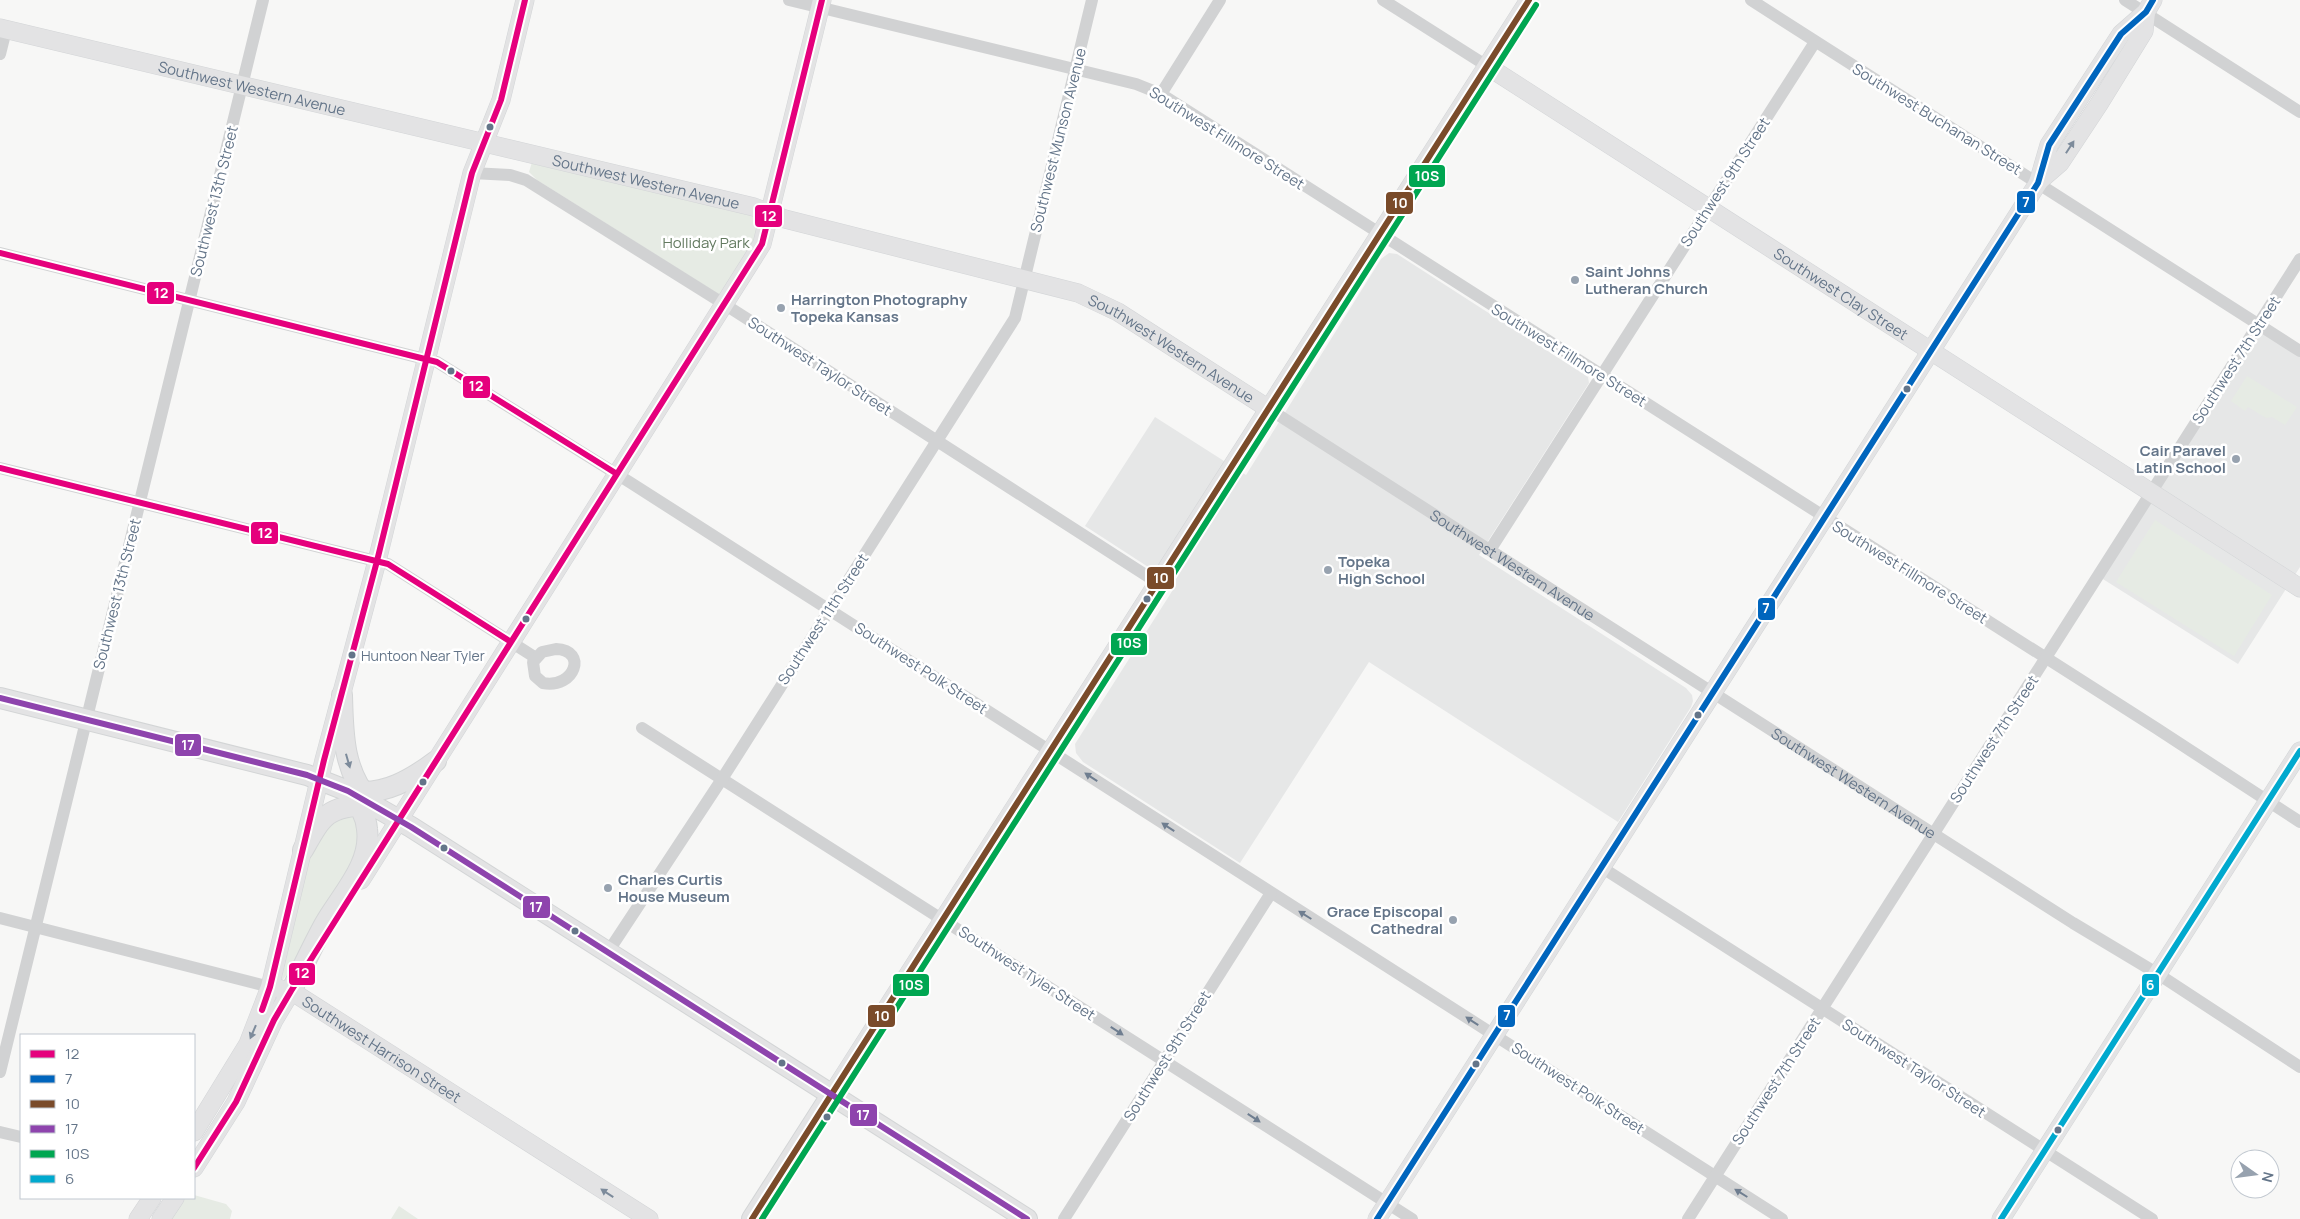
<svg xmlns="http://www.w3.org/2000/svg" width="2300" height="1219" viewBox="0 0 2300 1219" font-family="Manrope,sans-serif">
	<rect width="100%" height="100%" fill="#f7f7f6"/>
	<path fill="#e6e7e7" d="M 1389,253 L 1397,254 L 1588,377 L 1589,383 L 1479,555 L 1686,688 L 1692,695 L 1693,701 L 1691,707 L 1618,822 L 1369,662 L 1240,863 L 1083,762 L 1076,753 L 1075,744 L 1176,585 L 1085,526 L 1155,417 L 1246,475 L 1381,259 Z
		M 2258,325 L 2300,351 L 2300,567 L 2238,664 L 2098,576 Z"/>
	<path fill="#e6ebe4" d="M 532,162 L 752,214 L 758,220 C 761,240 731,278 720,295 L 537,180 L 529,172 Z
		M 2247,376 L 2297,407 L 2285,425 L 2272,417 L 2266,418 L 2248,407 L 2245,411 L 2231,401 Z
		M 2155,520 L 2272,595 L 2234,656 L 2116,582 Z
		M 354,810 L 363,844 L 295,964 L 281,982 L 312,844 L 318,830 Z
		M 194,1195 L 226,1204 L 232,1211 L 230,1219 L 168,1219 L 183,1198 L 194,1198 Z
		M 399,1206 L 418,1219 L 391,1219 Z"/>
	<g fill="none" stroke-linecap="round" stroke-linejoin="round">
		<g stroke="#d3d5d7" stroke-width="19">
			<g id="secondary">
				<path id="s2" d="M 0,28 L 754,207 L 785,219 L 1078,293 L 1118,312 L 1269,409"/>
				<path id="s3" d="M 1487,66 L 2300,588"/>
				<path d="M 2038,182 L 2060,163 L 2099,104 L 2144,31 L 2146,12"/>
				<path d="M 361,880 L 762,244 L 822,0"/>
				<path id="s4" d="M 281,989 L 291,991 L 649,1219"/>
				<path d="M 832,1094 L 1529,0"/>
				<path d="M 194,1132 L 248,1044 L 270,987 L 324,760 L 377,561 L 472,173 L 501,100 L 525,0"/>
				<path d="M 194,1168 L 236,1102 L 274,1020 L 298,980"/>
				<path d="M 138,1219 L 152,1198"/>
				<path d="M 161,1219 L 175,1198"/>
				<path d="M 1377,1219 L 2038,183 L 2049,145 L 2121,34 L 2146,12 L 2153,0"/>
				<path d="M 2001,1219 L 2300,751"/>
			</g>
		</g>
		<g stroke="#d3d5d6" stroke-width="22">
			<path id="primary" d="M 342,695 C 343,733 343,770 369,800
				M 0,698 L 307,775 L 348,791 L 411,827 L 1027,1219
				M 353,791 C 384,796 412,779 436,761
				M 303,850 C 322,816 327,806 369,805
				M 291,991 C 302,969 312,947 324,925 C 340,896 372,865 367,829 C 366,814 357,803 349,791
				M 752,1219 L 832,1094"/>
		</g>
		<g stroke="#d1d2d3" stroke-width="12">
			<path d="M 789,0 L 1136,84 L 1161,94 L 2156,728 L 2300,822"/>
			<path d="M 1383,0 L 1487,66"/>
			<path d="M 1751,0 L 2300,351"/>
			<path d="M 2125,0 L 2300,112"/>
			<path d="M 0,54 L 6,30"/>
			<path d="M 1161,94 L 1220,0"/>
			<path d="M 472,173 L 510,175 L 526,180 L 724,304 L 1158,583"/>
			<path d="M 0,253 L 437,362 L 631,483 L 1782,1219"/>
			<path id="s1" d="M 1269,409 L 2073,923 L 2158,974 L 2300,1067"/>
			<path d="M 0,468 L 388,564 L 536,658"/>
			<path d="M 1490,550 L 1815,42"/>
			<path d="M 556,649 C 588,650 575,689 543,683 L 535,676 L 533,662 L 542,652 Z"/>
			<path d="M 642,728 L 1412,1219"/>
			<path d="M 1601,867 L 2152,1219"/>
			<path d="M 0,918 L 270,987"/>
			<path d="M 608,952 L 722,779 L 1015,318 L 1092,0"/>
			<path d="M 0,1072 L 263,0"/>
			<path d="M 0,1132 L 21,1137"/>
			<path d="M 1064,1219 L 1271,893"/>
			<path d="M 1688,1219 L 2300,259"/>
		</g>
		<use href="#secondary" stroke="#e3e3e4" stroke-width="18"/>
		<use href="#primary" stroke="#e3e3e4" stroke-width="20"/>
		<g stroke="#fff" stroke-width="10">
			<path id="bus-1" d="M 0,253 L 437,362 L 617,474
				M 0,468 L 388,564 L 511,642
				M 262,1010 L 270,987 L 324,760 L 377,561 L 472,173 L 501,100 L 525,0
				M 194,1168 L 236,1102 L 274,1020 L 291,991 L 762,244 L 822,0"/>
		</g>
		<g stroke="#fff" stroke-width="10">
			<path id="bus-2" d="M 1377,1219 L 2038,183 L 2049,145 L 2121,34 L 2146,12 L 2153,0"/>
		</g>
		<g stroke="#fff" stroke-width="10">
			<path id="bus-3" d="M 752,1219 L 1529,0"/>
		</g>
		<g stroke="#fff" stroke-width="10">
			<path id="bus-4" d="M 0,698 L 307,775 L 348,791 L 411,827 L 1027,1219"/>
		</g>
		<g stroke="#fff" stroke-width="10">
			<path id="bus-5" d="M 762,1219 L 1536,5"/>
		</g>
		<g stroke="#fff" stroke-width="10">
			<path id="bus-6" d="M 2001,1219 L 2300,751"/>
		</g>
		<use href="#bus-1" stroke="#e5007d" stroke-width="6"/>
		<use href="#bus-2" stroke="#0065bd" stroke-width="6"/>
		<use href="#bus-3" stroke="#7a4b2a" stroke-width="6"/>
		<use href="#bus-4" stroke="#8e44ad" stroke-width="6"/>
		<use href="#bus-5" stroke="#00a651" stroke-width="6"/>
		<use href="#bus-6" stroke="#00a9ce" stroke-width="6"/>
	</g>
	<defs><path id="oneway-solid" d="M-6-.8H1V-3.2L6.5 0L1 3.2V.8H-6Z" transform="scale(1.25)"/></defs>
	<g fill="#7d8b9b">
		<use href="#oneway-solid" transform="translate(2070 147) rotate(-57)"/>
		<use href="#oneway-solid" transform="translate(348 761) rotate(74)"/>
		<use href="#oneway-solid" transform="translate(253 1032) rotate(113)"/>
		<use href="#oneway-solid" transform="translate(607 1193) rotate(-147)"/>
	</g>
	<g fill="#6f7e90">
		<use href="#oneway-solid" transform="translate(1091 777) rotate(-147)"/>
		<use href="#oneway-solid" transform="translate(1168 827) rotate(-147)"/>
		<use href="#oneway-solid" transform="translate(1305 915) rotate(-148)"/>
		<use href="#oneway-solid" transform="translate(1472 1021) rotate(-147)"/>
		<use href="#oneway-solid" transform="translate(1117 1031) rotate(33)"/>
		<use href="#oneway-solid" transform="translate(1254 1118) rotate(33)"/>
		<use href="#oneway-solid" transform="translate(1741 1193) rotate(-148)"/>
	</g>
	<g fill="#647589" stroke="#fff" stroke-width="2">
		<circle cx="490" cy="127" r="4.5"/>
		<circle cx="451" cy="371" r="4.5"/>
		<circle cx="1907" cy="389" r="4.5"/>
		<circle cx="1147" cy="599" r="4.5"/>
		<circle cx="526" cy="619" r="4.5"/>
		<circle cx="352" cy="655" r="4.5"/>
		<circle cx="1698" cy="715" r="4.5"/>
		<circle cx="423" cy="782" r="4.5"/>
		<circle cx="444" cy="848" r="4.5"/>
		<circle cx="575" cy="931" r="4.5"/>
		<circle cx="782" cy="1063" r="4.5"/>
		<circle cx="1476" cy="1064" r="4.5"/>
		<circle cx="827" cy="1117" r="4.5"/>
		<circle cx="2058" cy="1130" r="4.5"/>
	</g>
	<g fill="#97a2af" stroke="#fff" stroke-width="2">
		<circle cx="1575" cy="280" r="5"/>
		<circle cx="781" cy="308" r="5"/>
		<circle cx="2236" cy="459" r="5"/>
		<circle cx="1328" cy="570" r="5"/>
		<circle cx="608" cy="888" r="5"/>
		<circle cx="1453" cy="920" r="5"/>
	</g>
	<g text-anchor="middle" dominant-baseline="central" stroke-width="5" stroke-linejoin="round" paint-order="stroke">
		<g font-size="14" fill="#647589" stroke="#fff" text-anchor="start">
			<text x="361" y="655">Huntoon Near Tyler</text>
		</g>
		<g font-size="15" fill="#647589" stroke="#fff">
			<text stroke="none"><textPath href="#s2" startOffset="259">Southwest Western Avenue</textPath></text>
			<text transform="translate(1937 119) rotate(32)">Southwest Buchanan Street</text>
			<text transform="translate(1227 138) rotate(32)">Southwest Fillmore Street</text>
			<text transform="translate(1058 140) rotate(-76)">Southwest Munson Avenue</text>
			<text stroke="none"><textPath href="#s2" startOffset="664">Southwest Western Avenue</textPath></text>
			<text transform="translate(1725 182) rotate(-57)">Southwest 9th Street</text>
			<text transform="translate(214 201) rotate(-76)">Southwest 13th Street</text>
			<text stroke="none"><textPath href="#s3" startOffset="421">Southwest Clay Street</textPath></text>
			<text stroke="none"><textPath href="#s2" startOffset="1219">Southwest Western Avenue</textPath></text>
			<text transform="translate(1569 355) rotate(32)">Southwest Fillmore Street</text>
			<text transform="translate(2236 360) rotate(-57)">Southwest 7th Street</text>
			<text transform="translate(820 366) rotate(33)">Southwest Taylor Street</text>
			<text stroke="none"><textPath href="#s1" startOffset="289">Southwest Western Avenue</textPath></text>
			<text transform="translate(1910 572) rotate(32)">Southwest Fillmore Street</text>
			<text transform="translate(117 594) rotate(-76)">Southwest 13th Street</text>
			<text transform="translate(823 619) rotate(-57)">Southwest 11th Street</text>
			<text transform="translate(921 668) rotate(33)">Southwest Polk Street</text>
			<text transform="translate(1994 739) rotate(-57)">Southwest 7th Street</text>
			<text stroke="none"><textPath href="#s1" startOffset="694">Southwest Western Avenue</textPath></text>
			<text transform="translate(1027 973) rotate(33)">Southwest Tyler Street</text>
			<text stroke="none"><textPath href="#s4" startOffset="118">Southwest Harrison Street</textPath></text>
			<text transform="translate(1167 1056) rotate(-58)">Southwest 9th Street</text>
			<text transform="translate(1914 1068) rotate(33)">Southwest Taylor Street</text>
			<text transform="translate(1776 1081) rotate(-57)">Southwest 7th Street</text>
			<text transform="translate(1578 1088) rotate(33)">Southwest Polk Street</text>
		</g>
		<g font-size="15" fill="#637a60" stroke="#fff">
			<text x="706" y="242">Holliday Park</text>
		</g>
		<g font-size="15" font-weight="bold" fill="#647589" stroke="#fff" text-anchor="start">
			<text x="1585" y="271">Saint Johns<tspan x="1585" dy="17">Lutheran Church</tspan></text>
			<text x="791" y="299">Harrington Photography<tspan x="791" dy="17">Topeka Kansas</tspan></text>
			<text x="2226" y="450" text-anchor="end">Cair Paravel<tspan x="2226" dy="17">Latin School</tspan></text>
			<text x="1338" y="561">Topeka<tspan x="1338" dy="17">High School</tspan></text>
			<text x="618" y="879">Charles Curtis<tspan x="618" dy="17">House Museum</tspan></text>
			<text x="1443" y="911" text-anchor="end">Grace Episcopal<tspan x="1443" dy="17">Cathedral</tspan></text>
		</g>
	</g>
	<g stroke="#fff" stroke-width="2">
		<rect x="1408" y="164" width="38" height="24" rx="5" fill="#00a651"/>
		<rect x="2016" y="190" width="20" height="24" rx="5" fill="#0065bd"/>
		<rect x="1385" y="191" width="29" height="24" rx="5" fill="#7a4b2a"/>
		<rect x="754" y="204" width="29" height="24" rx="5" fill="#e5007d"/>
		<rect x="146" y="281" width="29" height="24" rx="5" fill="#e5007d"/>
		<rect x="462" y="375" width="29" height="24" rx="5" fill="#e5007d"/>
		<rect x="250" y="521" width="29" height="24" rx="5" fill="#e5007d"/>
		<rect x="1146" y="566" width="29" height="24" rx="5" fill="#7a4b2a"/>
		<rect x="1757" y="597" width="19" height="24" rx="5" fill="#0065bd"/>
		<rect x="1110" y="632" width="38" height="24" rx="5" fill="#00a651"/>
		<rect x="174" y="733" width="28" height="24" rx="5" fill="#8e44ad"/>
		<rect x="522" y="895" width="29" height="24" rx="5" fill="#8e44ad"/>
		<rect x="288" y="962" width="28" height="24" rx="5" fill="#e5007d"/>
		<rect x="2141" y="973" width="19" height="24" rx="5" fill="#00a9ce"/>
		<rect x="892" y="973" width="38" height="24" rx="5" fill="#00a651"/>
		<rect x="1497" y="1004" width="19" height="24" rx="5" fill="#0065bd"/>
		<rect x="867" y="1004" width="29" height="24" rx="5" fill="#7a4b2a"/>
		<rect x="849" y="1103" width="29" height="24" rx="5" fill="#8e44ad"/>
	</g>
	<g font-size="14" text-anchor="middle" font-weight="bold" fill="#fff">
		<text x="1427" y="181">10S</text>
		<text x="2026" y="207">7</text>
		<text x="1400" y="208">10</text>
		<text x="769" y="221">12</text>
		<text x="161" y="298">12</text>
		<text x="476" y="391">12</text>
		<text x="265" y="538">12</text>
		<text x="1161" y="583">10</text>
		<text x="1766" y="613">7</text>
		<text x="1129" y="648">10S</text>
		<text x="188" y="750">17</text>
		<text x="536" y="912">17</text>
		<text x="302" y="978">12</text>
		<text x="2150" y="990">6</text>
		<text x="911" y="990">10S</text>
		<text x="1507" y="1020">7</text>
		<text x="882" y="1021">10</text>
		<text x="863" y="1120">17</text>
	</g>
	<rect x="20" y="1034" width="175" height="165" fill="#ffffff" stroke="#c1c8d0"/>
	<rect x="30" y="1050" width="25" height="8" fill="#e5007d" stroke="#c1c8d0"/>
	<text x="65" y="1059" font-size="15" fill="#647589">12</text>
	<rect x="30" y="1075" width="25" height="8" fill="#0065bd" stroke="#c1c8d0"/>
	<text x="65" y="1084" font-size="15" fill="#647589">7</text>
	<rect x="30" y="1100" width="25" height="8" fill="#7a4b2a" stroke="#c1c8d0"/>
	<text x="65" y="1109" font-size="15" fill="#647589">10</text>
	<rect x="30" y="1125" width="25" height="8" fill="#8e44ad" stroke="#c1c8d0"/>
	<text x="65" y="1134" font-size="15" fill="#647589">17</text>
	<rect x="30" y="1150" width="25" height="8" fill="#00a651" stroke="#c1c8d0"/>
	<text x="65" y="1159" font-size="15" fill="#647589">10S</text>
	<rect x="30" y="1175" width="25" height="8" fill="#00a9ce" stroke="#c1c8d0"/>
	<text x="65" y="1184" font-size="15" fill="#647589">6</text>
	<g transform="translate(2255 1174) rotate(104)"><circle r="24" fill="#ffffff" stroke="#c1c8d0"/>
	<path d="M0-4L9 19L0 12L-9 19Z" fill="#97a2af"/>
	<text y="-8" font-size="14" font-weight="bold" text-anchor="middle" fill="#647589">N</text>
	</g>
</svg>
